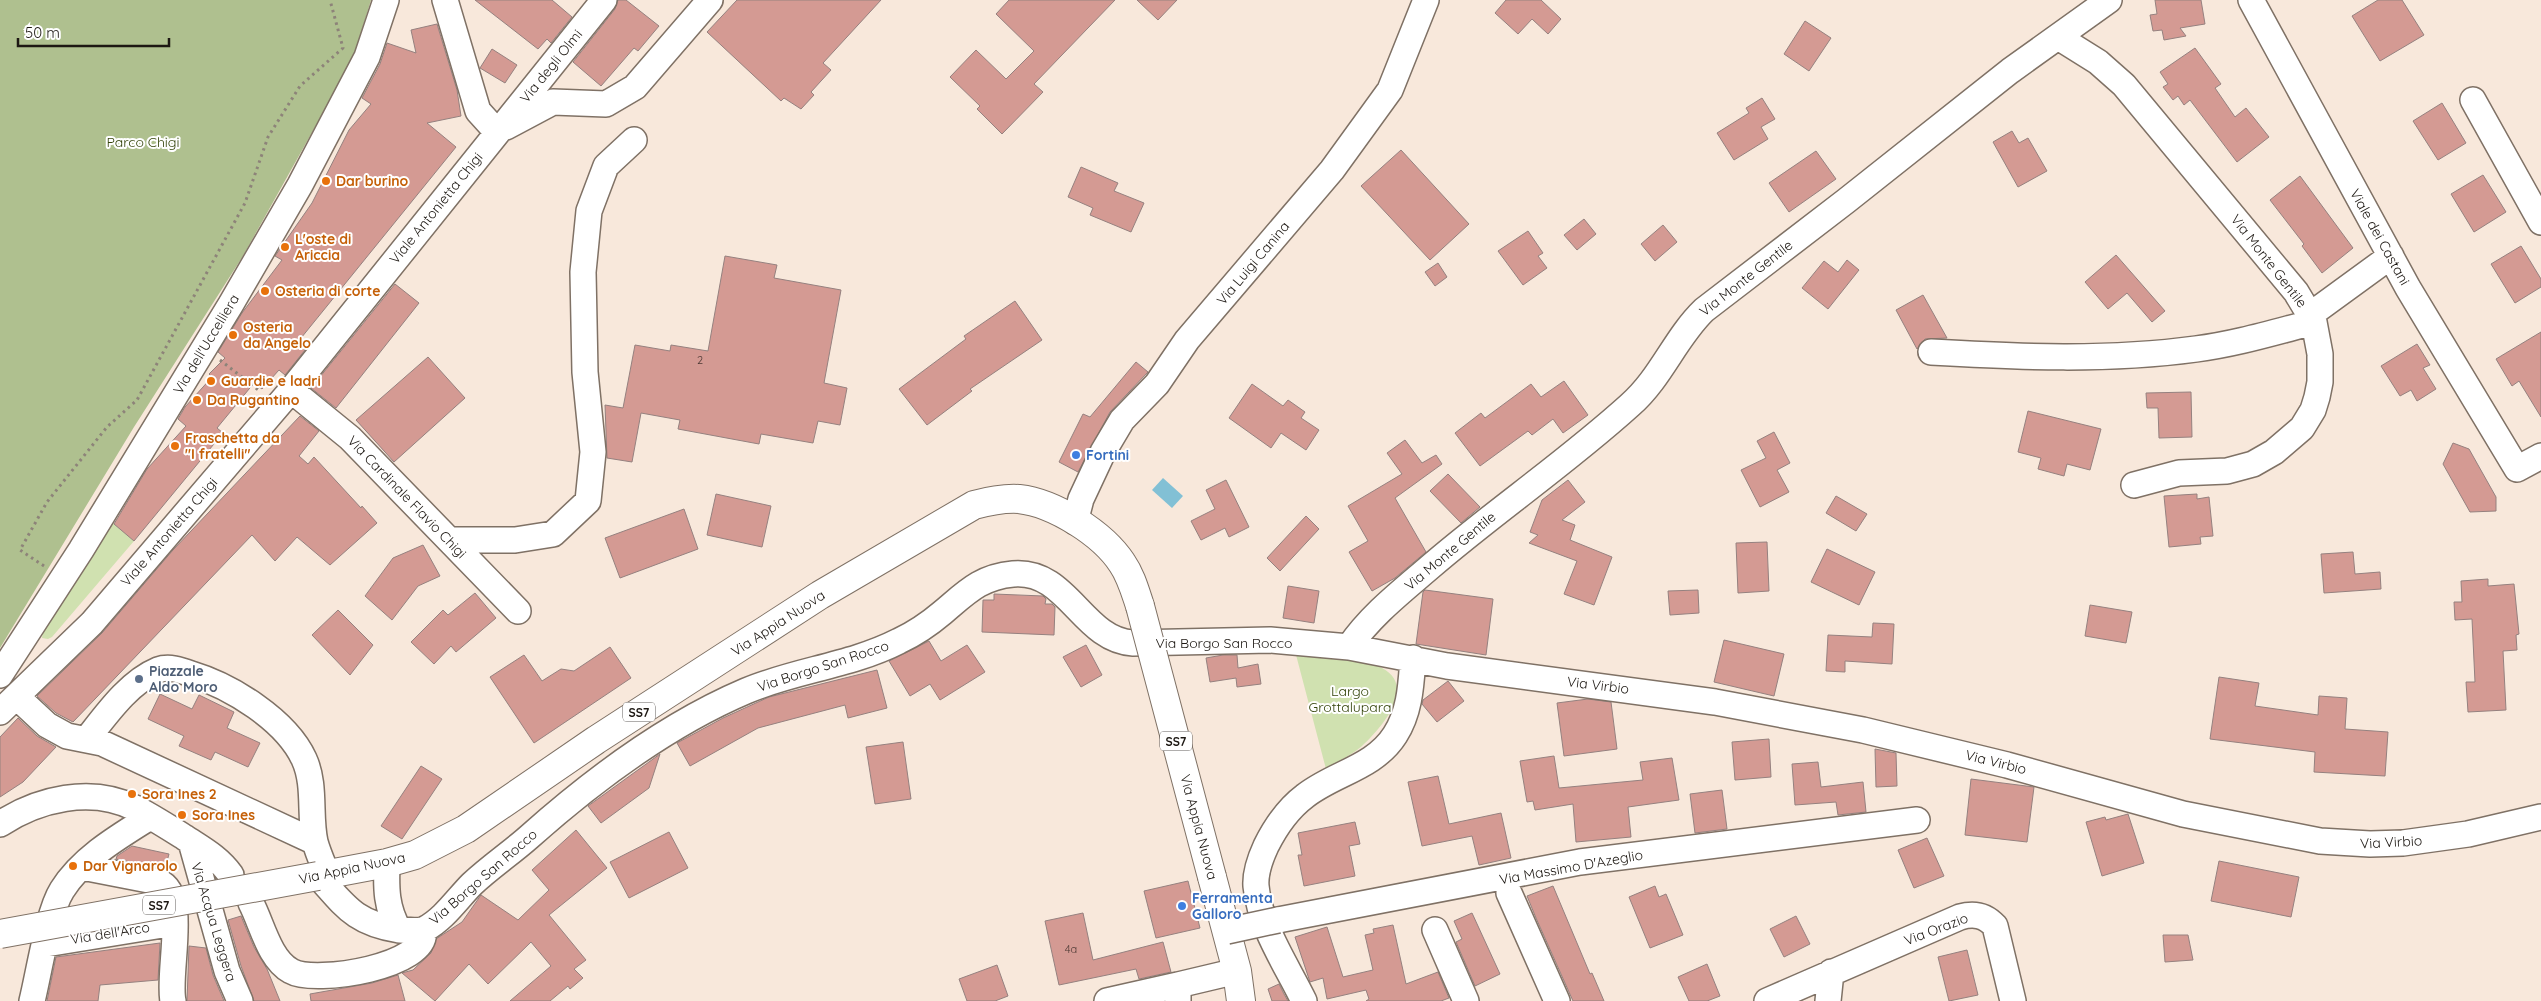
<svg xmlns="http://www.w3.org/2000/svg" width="2541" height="1001" viewBox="0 0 2541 1001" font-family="Quicksand,sans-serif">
	<rect width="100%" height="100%" fill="#f8e8db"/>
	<path fill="#d0e1b0" d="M 111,521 L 134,541 L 52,637 L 48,639 L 42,638 L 43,631 Z
		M 1295,651 C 1324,654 1356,654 1382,668 C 1418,687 1381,728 1362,746 C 1352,755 1338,761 1326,769 Z"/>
	<path fill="#afc08f" d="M 0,0 L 371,0 L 353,59 L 243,256 L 134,427 L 0,648 Z"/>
	<path fill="#82c0d5" d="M 1163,478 L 1183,496 L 1172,508 L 1152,490 Z"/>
	<path fill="#d49a93" stroke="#95817f" d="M 475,0 L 552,0 L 572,17 L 551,43 L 547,39 L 538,49 Z
		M 618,0 L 626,0 L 659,26 L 638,51 L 634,48 L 601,86 L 573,62 L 615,9 Z
		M 737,0 L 881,0 L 823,63 L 831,70 L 811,92 L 814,95 L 801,109 L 784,98 L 781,101 L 707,32 Z
		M 1009,0 L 1115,0 L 1034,84 L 1043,92 L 1002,134 L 977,109 L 980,106 L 950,77 L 976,50 L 1006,79 L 1034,51 L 996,14 Z
		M 1137,0 L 1177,0 L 1158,20 Z
		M 1506,0 L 1541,0 L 1561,19 L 1548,34 L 1532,19 L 1518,34 L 1495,13 Z
		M 2155,0 L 2201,0 L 2205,24 L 2180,28 L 2186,36 L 2164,40 L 2162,30 L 2153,31 L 2150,15 L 2157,14 Z
		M 2378,0 L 2402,0 L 2424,35 L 2380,61 L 2352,16 Z
		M 1805,21 L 1831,38 L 1809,71 L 1784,54 Z
		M 437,24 L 457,90 L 461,116 L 427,123 L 456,147 L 297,343 L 305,350 L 285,375 L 279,370 L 262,389 L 254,383 L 217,428 L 223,433 L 134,541 L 114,524 L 147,469 L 186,426 L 178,419 L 185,407 L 212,377 L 209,374 L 225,358 L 218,352 L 242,313 L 282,260 L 275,256 L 312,203 L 349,130 L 371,104 L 362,98 L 380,64 L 387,43 L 416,53 L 411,30 Z
		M 2195,48 L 2221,84 L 2215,88 L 2235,117 L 2246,108 L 2269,137 L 2237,162 L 2190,100 L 2184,105 L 2178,96 L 2173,100 L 2163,87 L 2168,84 L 2160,72 Z
		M 492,49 L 517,65 L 505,83 L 480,68 Z
		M 1762,98 L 1775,119 L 1761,127 L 1768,139 L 1734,160 L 1717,133 L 1749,113 L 1746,108 Z
		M 2442,103 L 2466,143 L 2438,160 L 2413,121 Z
		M 2012,131 L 2019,143 L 2028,138 L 2047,171 L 2018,187 L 1993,142 Z
		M 1401,150 L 1469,224 L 1430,260 L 1361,186 Z
		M 1816,151 L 1836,179 L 1789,212 L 1769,183 Z
		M 1081,167 L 1118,183 L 1114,191 L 1144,203 L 1131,232 L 1090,215 L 1093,208 L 1068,197 Z
		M 2483,175 L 2506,212 L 2474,232 L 2451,194 Z
		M 2300,176 L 2353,248 L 2322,273 L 2302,246 L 2304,244 L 2270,200 Z
		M 1584,219 L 1596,234 L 1577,250 L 1564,235 Z
		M 1663,225 L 1677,242 L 1655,261 L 1641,244 Z
		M 1528,231 L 1543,253 L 1538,256 L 1547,268 L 1523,285 L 1498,251 Z
		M 2521,246 L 2541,279 L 2541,287 L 2515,303 L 2491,264 Z
		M 2116,255 L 2165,311 L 2152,322 L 2127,293 L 2108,309 L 2085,282 Z
		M 725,256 L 777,265 L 774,278 L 841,290 L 824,383 L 847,388 L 840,425 L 818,421 L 813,443 L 761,434 L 759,444 L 678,429 L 680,420 L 641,413 L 632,462 L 607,458 L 605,405 L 623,408 L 635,345 L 670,351 L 671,345 L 708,351 Z
		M 1847,260 L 1859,270 L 1828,309 L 1802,288 L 1824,261 L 1838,272 Z
		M 1438,263 L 1447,277 L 1435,286 L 1425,272 Z
		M 395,284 L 419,303 L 336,408 L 311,388 Z
		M 1923,295 L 1947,338 L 1925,339 L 1917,349 L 1896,310 Z
		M 1015,301 L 1042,340 L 970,389 L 972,391 L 927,425 L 899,389 L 966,339 L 964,336 Z
		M 2541,332 L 2541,417 L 2519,381 L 2512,386 L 2496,359 Z
		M 2417,344 L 2430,365 L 2423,368 L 2436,389 L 2417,401 L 2411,390 L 2400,396 L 2381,366 Z
		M 428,357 L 465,398 L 394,462 L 356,420 Z
		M 1136,362 L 1148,372 L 1110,412 L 1078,472 L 1059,462 L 1083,414 L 1090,417 Z
		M 1564,381 L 1588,415 L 1563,433 L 1553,419 L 1532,435 L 1528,431 L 1480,466 L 1455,433 L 1481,413 L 1485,418 L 1531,384 L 1541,397 Z
		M 1252,384 L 1283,406 L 1288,400 L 1305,412 L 1301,418 L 1319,430 L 1306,450 L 1281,433 L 1271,448 L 1229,418 Z
		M 2191,392 L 2192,437 L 2159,438 L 2158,408 L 2147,408 L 2146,393 Z
		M 2028,411 L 2101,429 L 2090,470 L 2067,464 L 2064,476 L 2038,469 L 2041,458 L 2018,452 Z
		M 300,416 L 319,431 L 299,456 L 308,464 L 314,457 L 361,508 L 362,506 L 377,523 L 330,565 L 297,537 L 275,561 L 252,535 L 73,722 L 56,713 L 37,696 L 102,633 L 173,550 Z
		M 1774,432 L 1790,463 L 1777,470 L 1789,492 L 1760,507 L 1741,470 L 1766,458 L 1757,441 Z
		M 1405,440 L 1422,463 L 1436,455 L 1442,464 L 1395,498 L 1426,552 L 1395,578 L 1372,591 L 1349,552 L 1368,541 L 1348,506 L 1402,474 L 1387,453 Z
		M 2453,443 L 2469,449 L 2496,497 L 2496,511 L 2470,512 L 2443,464 Z
		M 1448,474 L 1480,507 L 1461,523 L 1430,491 Z
		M 1226,480 L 1249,527 L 1229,537 L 1225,528 L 1201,540 L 1191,521 L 1215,509 L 1206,490 Z
		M 1568,480 L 1585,502 L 1562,520 L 1575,525 L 1570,540 L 1612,557 L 1594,605 L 1564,594 L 1577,561 L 1529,543 L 1538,535 L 1530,532 L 1542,500 Z
		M 716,494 L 771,506 L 762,547 L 707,535 Z
		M 2197,494 L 2197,499 L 2209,497 L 2213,536 L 2200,537 L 2201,544 L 2169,547 L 2164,496 Z
		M 1836,496 L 1867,514 L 1856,531 L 1826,513 Z
		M 684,509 L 698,549 L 620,578 L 605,538 Z
		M 1306,516 L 1319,529 L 1280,571 L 1267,558 Z
		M 1767,542 L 1769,591 L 1738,593 L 1736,543 Z
		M 423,545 L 440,576 L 418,586 L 392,620 L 365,596 L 393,558 Z
		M 1827,549 L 1875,572 L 1859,605 L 1811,582 Z
		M 2353,552 L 2355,574 L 2380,572 L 2381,589 L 2324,593 L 2321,554 Z
		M 2488,579 L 2488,586 L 2514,584 L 2519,634 L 2516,635 L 2517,650 L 2503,651 L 2506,710 L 2468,712 L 2466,682 L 2475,682 L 2472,619 L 2455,620 L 2454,602 L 2462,602 L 2461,581 Z
		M 1288,586 L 1319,591 L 1314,623 L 1283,618 Z
		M 1425,590 L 1493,599 L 1486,655 L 1416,644 L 1423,592 Z
		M 1698,590 L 1699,613 L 1670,615 L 1668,591 Z
		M 475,593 L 496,618 L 456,652 L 451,646 L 434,664 L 411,642 L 443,610 L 448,615 Z
		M 994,594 L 1043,596 L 1046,599 L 1045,604 L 1052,604 L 1055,607 L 1054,635 L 982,632 L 983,600 L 994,600 Z
		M 2090,605 L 2132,612 L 2126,643 L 2085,636 Z
		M 338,610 L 373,645 L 350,675 L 312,635 Z
		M 1873,623 L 1894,624 L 1892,664 L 1845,661 L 1845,672 L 1826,671 L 1828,635 L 1872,637 Z
		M 1724,640 L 1784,654 L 1774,696 L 1714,682 Z
		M 929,641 L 941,661 L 967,645 L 985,672 L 940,700 L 930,684 L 910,696 L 889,661 Z
		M 1086,645 L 1102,675 L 1081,687 L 1063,657 Z
		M 610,647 L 631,678 L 534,743 L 490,677 L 524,655 L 542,681 L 561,669 L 574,671 Z
		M 1223,655 L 1237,655 L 1238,668 L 1258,664 L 1261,684 L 1237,687 L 1236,678 L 1210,682 L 1206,658 Z
		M 877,670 L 887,708 L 848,718 L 845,705 L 758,728 L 690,766 L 677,743 L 723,718 L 769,697 Z
		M 2219,677 L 2259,683 L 2255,706 L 2318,715 L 2319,696 L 2347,698 L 2345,729 L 2388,732 L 2385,776 L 2314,772 L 2315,752 L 2210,739 Z
		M 1448,681 L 1464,701 L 1437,722 L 1422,704 L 1423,700 Z
		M 160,694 L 192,709 L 199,695 L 234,712 L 227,728 L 260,743 L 248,767 L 215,752 L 211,760 L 179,746 L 184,736 L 148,719 Z
		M 1588,699 L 1611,702 L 1617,749 L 1564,756 L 1557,703 Z
		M 18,718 L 37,736 L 56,747 L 23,782 L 0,797 L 0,737 Z
		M 1769,739 L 1771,777 L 1735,780 L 1732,742 Z
		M 903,742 L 911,799 L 875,804 L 866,747 Z
		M 1875,749 L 1896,753 L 1897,786 L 1876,787 Z
		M 660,754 L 649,788 L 601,823 L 588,806 Z
		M 1554,756 L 1559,788 L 1643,780 L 1640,762 L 1672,758 L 1679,800 L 1628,807 L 1631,837 L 1576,842 L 1573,804 L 1535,810 L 1533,801 L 1527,802 L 1520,761 Z
		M 1818,762 L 1821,787 L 1863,782 L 1866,812 L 1838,815 L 1836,802 L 1795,805 L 1792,764 Z
		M 421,766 L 442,779 L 402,839 L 381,826 Z
		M 1438,776 L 1449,824 L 1501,813 L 1511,858 L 1479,865 L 1472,836 L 1422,846 L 1408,782 Z
		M 1971,779 L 2034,787 L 2027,842 L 1965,835 Z
		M 1722,790 L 1727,829 L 1695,833 L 1690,794 Z
		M 2128,814 L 2144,863 L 2102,876 L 2086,822 L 2105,817 L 2106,820 Z
		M 1355,822 L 1360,844 L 1349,846 L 1355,876 L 1304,886 L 1298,855 L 1302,855 L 1298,833 Z
		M 576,830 L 607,868 L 549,915 L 586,960 L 574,969 L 583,978 L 570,989 L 568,986 L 550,1001 L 510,1001 L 551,966 L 531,942 L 488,984 L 469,964 L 435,1001 L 402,973 L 413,970 L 431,953 L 436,939 L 462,922 L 481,895 L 518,920 L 549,890 L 532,870 Z
		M 669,832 L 688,868 L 629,898 L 610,862 Z
		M 1927,838 L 1944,876 L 1914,888 L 1898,850 Z
		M 132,846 L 169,854 L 165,869 L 116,859 L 117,856 Z
		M 2219,861 L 2299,877 L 2291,917 L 2211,901 Z
		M 1188,881 L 1200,928 L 1156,938 L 1144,891 Z
		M 1553,886 L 1590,974 L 1592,973 L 1604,1001 L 1573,1001 L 1536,918 L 1527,896 Z
		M 1655,886 L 1659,897 L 1666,894 L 1683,935 L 1650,948 L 1629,897 Z
		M 1083,913 L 1093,960 L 1163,942 L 1171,972 L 1139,979 L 1136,969 L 1059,985 L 1045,921 Z
		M 1472,913 L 1500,974 L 1475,986 L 1456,942 L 1462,939 L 1454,921 Z
		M 241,916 L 254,947 L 267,969 L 280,1001 L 254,1001 L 241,966 L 228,920 Z
		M 1796,916 L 1810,944 L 1784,957 L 1770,929 Z
		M 1393,925 L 1406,984 L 1438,972 L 1449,998 L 1441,1001 L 1366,1001 L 1369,999 L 1366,990 L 1327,999 L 1323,978 L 1310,982 L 1295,937 L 1327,927 L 1343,977 L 1373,970 L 1365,935 L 1374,933 L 1373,929 Z
		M 2163,935 L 2188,935 L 2193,960 L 2165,962 Z
		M 160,943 L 158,980 L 100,985 L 98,1001 L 47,1001 L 56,957 Z
		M 189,946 L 206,948 L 213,975 L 224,1001 L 187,1001 Z
		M 1967,950 L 1978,995 L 1949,1001 L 1938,957 Z
		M 1707,964 L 1720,996 L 1707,1001 L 1689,1001 L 1678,977 Z
		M 997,965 L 1008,996 L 995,1001 L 967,1001 L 959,979 Z
		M 398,975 L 405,1001 L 311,1001 L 310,994 L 372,983 Z
		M 1279,984 L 1284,994 L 1288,1001 L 1272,1001 L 1268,989 Z"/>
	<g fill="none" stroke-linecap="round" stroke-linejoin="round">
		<g stroke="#7f7165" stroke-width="28">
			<path id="minor" d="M 445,0 L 478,111 L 497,132
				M 2251,0 L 2408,288 L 2517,469 L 2541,456
				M 2058,37 L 2098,62 L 2124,85 L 2296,292 L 2314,322 L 2320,354 L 2320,382 L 2317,397 L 2313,410 L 2302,428 L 2274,452 L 2253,464 L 2227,471 L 2179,473 L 2134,485
				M 2473,100 L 2541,222
				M 506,127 L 553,102 L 606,104 L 635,87 L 710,0
				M 2310,315 L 2391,256
				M 1931,352 C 2020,357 2107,361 2196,349 C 2236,344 2275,332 2314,322
				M 291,390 L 350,438 L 518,611
				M 1075,522 L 1081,499 L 1103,452 L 1122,420 L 1157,384 L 1187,340 L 1332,170 L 1390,90 L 1426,0
				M 449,540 L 515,540 L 553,534 L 588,501 L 593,452 L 585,372 L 583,272 L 589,211 L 606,166 L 634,140
				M 1349,647 C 1371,615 1401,592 1430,567 C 1495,511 1566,463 1630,405 C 1661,378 1675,338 1704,310 L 1846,201 L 2010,71 L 2109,0
				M 0,675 L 81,550 L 231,304 L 300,185 L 367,57 L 386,0
				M 17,697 L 47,725 L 67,736 L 102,743 L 315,842
				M 0,712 L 92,623 L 287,395 L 604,0
				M 87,739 C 106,715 129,682 158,670 C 169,666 180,670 191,674 C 231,686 286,720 304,759 C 316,785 309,815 315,842 C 318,853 323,864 327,874
				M 0,824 C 38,799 91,786 135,808 C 151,816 168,827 184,837 C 202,849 218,857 231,875
				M 191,842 L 227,971 L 240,1001
				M 82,867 L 159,882 C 189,894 167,974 173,1001
				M 318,876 C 346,907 355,923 399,930 C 386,908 386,888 387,863
				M 1509,893 L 1557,1001
				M 251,903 C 262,924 269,959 291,971 C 315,985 431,966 423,930
				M 1278,920 L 1580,862 L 1917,820
				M 399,930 C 406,930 418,932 425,929 C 444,919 457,899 472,884 C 490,867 511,853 529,837 C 593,780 666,725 746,691 C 795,670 850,666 899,641 C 914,634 929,624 942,613 C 966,593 980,577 1013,574 C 1068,569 1082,640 1133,643 L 1270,640 L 1349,647 L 1447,666 L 1715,702 L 1863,730 L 2007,765 L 2183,814 L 2320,841 L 2370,844 L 2403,843 L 2468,834 L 2541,817
				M 1435,930 L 1466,1001
				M 46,944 L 175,923
				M 32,1001 C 39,973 48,912 62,890 C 82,858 118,837 150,817
				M 1107,1001 L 1178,985
				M 1178,1001 L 1178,985 L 1237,971
				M 1304,1001 C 1286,964 1260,927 1256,886 C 1255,873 1260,859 1266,846 C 1275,828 1289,808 1305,796 C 1334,773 1374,768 1395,735 C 1410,712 1411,685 1413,658
				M 1767,1001 L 1960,917 C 1974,913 1985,915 1995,926 L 2013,1001
				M 1828,1001 L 1831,972"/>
		</g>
		<g stroke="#7f7165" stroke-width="30">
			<path id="major" d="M 318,876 L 387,863 L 415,855 L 466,829 L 596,740 L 820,595 L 974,505 C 989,501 1003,498 1019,499 C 1055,503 1103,534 1122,563 C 1131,576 1135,591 1140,606
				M 1212,877 L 1237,971 L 1241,1001"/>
		</g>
		<path stroke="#8d8379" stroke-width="3" stroke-dasharray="2.5 4" stroke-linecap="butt" d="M 220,360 L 261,392
			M 44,566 L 20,550 L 47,502 L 107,427 L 137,400 L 245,203 L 268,137 L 300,86 L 343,48 L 330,0"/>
		<use href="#minor" stroke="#fff" stroke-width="25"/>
		<use href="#major" stroke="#fff" stroke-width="28"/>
		<g stroke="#7f7165" stroke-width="28" stroke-linecap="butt">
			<path id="minor-bridge" d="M 1227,931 L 1278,920"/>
		</g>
		<g stroke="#7f7165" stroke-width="30" stroke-linecap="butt">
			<path id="major-bridge" d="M 1140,606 L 1212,877
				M 0,934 L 318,876"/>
		</g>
		<use href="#minor-bridge" stroke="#fff" stroke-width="25"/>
		<use href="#major-bridge" stroke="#fff" stroke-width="28"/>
	</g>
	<g fill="#e8710a" stroke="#fff" stroke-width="2">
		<circle cx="326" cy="181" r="5"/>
		<circle cx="285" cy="247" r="5"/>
		<circle cx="265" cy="291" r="5"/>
		<circle cx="233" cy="335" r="5"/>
		<circle cx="211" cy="381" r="5"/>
		<circle cx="197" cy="400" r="5"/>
		<circle cx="175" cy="446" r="5"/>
		<circle cx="132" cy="794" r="5"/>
		<circle cx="182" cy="815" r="5"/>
		<circle cx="73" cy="866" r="5"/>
	</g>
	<g fill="#3f7fe0" stroke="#fff" stroke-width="2">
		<circle cx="1076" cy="455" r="5"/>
		<circle cx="1182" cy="906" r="5"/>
	</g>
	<circle fill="#5c6f8a" stroke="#fff" stroke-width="2" cx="139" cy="679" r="5"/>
	<g text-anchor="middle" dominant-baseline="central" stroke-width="4" stroke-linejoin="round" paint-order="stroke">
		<g font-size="11" fill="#4b3833">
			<text x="700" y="360">2</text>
			<text x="1071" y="949">4a</text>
		</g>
		<g fill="#fff" stroke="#615d5a" stroke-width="1">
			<rect x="623" y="702.5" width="32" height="19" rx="4"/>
			<rect x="1160" y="731.5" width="32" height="19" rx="4"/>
			<rect x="143" y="895.5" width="32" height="19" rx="4"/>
		</g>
		<g font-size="12" font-weight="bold" fill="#1d1813">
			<text x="639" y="712">SS7</text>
			<text x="1176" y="741">SS7</text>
			<text x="159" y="905">SS7</text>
		</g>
		<g font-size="14" fill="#1d1813" stroke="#fff">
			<text transform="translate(551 66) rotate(-51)">Via degli Olmi</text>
			<text transform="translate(436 208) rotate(-51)">Viale Antonietta Chigi</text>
			<text transform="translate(2380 237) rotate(61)">Viale dei Castani</text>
			<text transform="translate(2269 261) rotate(52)">Via Monte Gentile</text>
			<text transform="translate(1253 263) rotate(-50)">Via Luigi Canina</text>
			<text transform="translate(1746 278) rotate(-38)">Via Monte Gentile</text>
			<text transform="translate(206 344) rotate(-59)">Via dell'Uccelliera</text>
			<text transform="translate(407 497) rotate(46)">Via Cardinale Flavio Chigi</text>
			<text transform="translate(169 532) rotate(-49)">Viale Antonietta Chigi</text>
			<text transform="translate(1450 551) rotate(-40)">Via Monte Gentile</text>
			<text transform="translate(778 623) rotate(-33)">Via Appia Nuova</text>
			<text x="1224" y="643">Via Borgo San Rocco</text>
			<text transform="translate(823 666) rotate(-18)">Via Borgo San Rocco</text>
			<text transform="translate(1598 685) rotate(7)">Via Virbio</text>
			<text transform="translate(1996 762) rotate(14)">Via Virbio</text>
			<text transform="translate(1199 827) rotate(75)">Via Appia Nuova</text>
			<text transform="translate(2391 842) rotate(-3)">Via Virbio</text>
			<text transform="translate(1571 867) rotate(-10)">Via Massimo D'Azeglio</text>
			<text transform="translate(352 868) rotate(-12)">Via Appia Nuova</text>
			<text transform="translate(483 877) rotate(-41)">Via Borgo San Rocco</text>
			<text transform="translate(214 922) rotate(73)">Via Acqua Leggera</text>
			<text transform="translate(1936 929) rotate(-21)">Via Orazio</text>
			<text transform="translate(110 933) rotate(-9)">Via dell'Arco</text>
		</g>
		<g font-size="14" fill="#34440b" stroke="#fff">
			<text x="143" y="142">Parco Chigi</text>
			<text x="1350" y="691">Largo<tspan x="1350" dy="16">Grottalupara</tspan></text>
		</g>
		<g font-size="14" font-weight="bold" fill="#c56008" stroke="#fff" text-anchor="start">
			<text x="336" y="181">Dar burino</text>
			<text x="295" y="239">L'oste di<tspan x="295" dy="16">Ariccia</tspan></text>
			<text x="275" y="291">Osteria di corte</text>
			<text x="243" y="327">Osteria<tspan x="243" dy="16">da Angelo</tspan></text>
			<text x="221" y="381">Guardie e ladri</text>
			<text x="207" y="400">Da Rugantino</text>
			<text x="185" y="438">Fraschetta da<tspan x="185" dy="16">"I fratelli"</tspan></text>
			<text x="142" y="794">Sora Ines 2</text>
			<text x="192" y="815">Sora Ines</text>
			<text x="83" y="866">Dar Vignarolo</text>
		</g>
		<g font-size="14" font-weight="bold" fill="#366cbe" stroke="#fff" text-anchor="start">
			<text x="1086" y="455">Fortini</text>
			<text x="1192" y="898">Ferramenta<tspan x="1192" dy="16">Galloro</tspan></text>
		</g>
		<g font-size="14" font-weight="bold" fill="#4e5e75" stroke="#fff" text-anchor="start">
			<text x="149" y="671">Piazzale<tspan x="149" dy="16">Aldo Moro</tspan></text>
		</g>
	</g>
	<path d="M18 38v8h151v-8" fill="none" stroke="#1d1813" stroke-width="2.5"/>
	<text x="25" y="38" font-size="15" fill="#1d1813" stroke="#ffffff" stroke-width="4" paint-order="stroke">50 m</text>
</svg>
